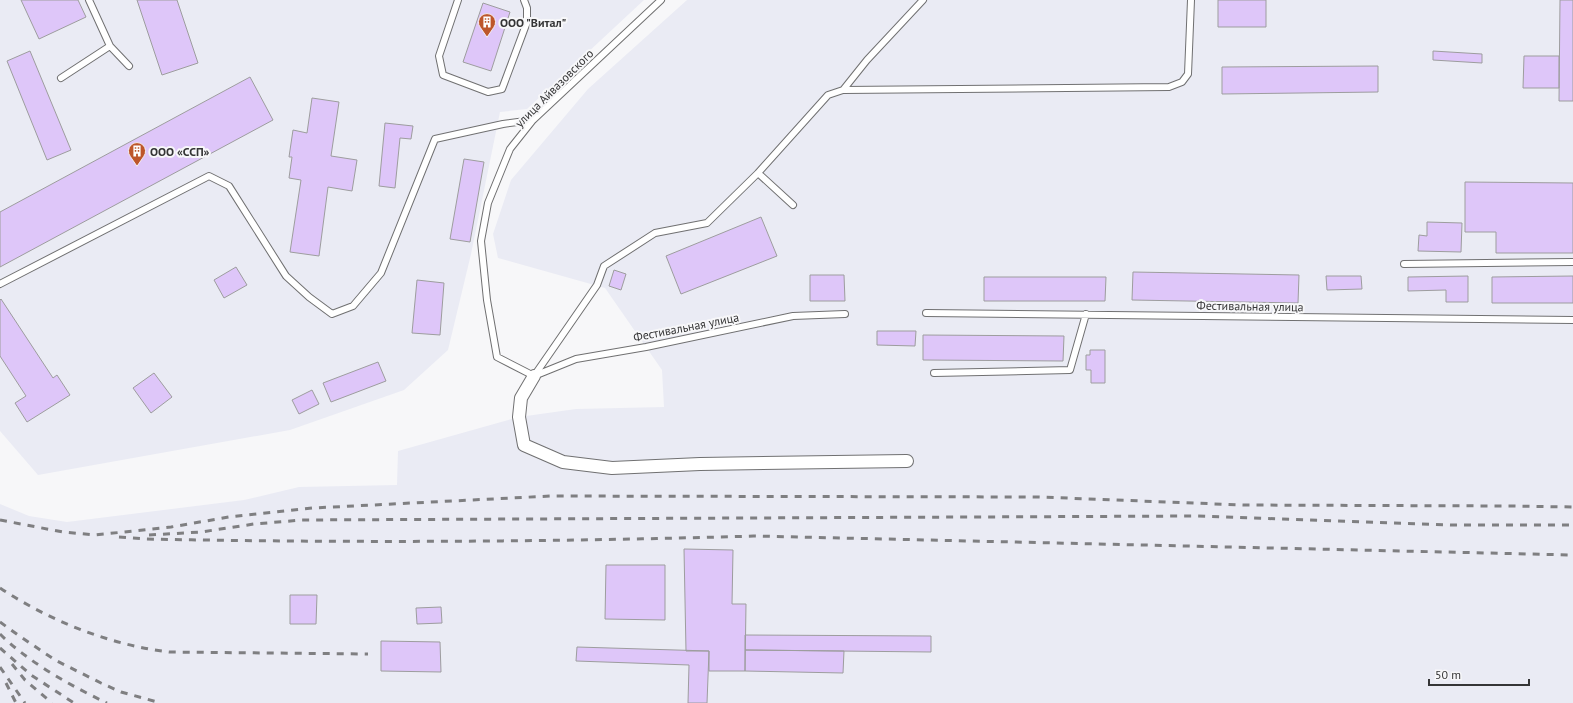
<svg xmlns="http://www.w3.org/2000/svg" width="1573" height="703" viewBox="0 0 1573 703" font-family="'PT Sans',sans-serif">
	<rect width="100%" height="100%" fill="#f7f7f9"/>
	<path fill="#eaebf4" d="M 0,0 L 644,0 L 527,109 L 500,112 L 471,254 L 448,350 L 404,390 L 290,430 L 38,475 L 0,431 Z
		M 687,0 L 1573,0 L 1573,703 L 0,703 L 0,504 L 29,516 L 67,522 L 244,500 L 299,487 L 397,485 L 398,451 L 519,417 L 576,409 L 664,407 L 662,370 L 605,288 L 498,258 L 493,234 L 511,180 L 588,89 Z"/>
	<path fill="#dec6f9" stroke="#9d9d9e" d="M 21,0 L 78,0 L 86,17 L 39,39 Z
		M 137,0 L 177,0 L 198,63 L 162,75 Z
		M 1218,0 L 1266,0 L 1266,27 L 1218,27 Z
		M 1560,0 L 1573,0 L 1573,101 L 1559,101 Z
		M 483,3 L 510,12 L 491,71 L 463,62 Z
		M 30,51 L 71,150 L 47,160 L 7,61 Z
		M 1433,51 L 1482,54 L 1482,63 L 1433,60 Z
		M 1524,56 L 1559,56 L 1559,88 L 1523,88 Z
		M 1378,66 L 1378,92 L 1222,94 L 1222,67 Z
		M 250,77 L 273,120 L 0,267 L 0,212 Z
		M 312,98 L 339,102 L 331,156 L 357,160 L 352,191 L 328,187 L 319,256 L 290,252 L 301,180 L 289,178 L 292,157 L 289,157 L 293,130 L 307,133 Z
		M 385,123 L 413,126 L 411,139 L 400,138 L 395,188 L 379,186 Z
		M 464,159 L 484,162 L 470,242 L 450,239 Z
		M 1465,182 L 1573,183 L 1573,253 L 1496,253 L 1496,232 L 1465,232 Z
		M 761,217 L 777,256 L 681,294 L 666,256 Z
		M 1427,222 L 1462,223 L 1461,252 L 1418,251 L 1419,235 L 1427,236 Z
		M 236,267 L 247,285 L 224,298 L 214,280 Z
		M 614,270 L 626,274 L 621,290 L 609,286 Z
		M 1133,272 L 1299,275 L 1298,303 L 1132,300 Z
		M 810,275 L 844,275 L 845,301 L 810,301 Z
		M 1326,276 L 1361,276 L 1362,289 L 1327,290 Z
		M 1468,276 L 1468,302 L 1446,302 L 1446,290 L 1408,291 L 1408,277 Z
		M 1573,276 L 1573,303 L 1492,303 L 1492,277 Z
		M 984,277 L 1106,277 L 1105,301 L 984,301 Z
		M 417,280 L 444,283 L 440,335 L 412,333 Z
		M 1,299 L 53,378 L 57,375 L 70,395 L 27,422 L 15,403 L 26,396 L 0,356 L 0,300 Z
		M 877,331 L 916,331 L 915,346 L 877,345 Z
		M 923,335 L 1064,336 L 1063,361 L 923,360 Z
		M 1090,350 L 1105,350 L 1105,383 L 1091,383 L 1091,370 L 1086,370 L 1086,355 L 1090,355 Z
		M 378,362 L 386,381 L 331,402 L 323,383 Z
		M 154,373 L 172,397 L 151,413 L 133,388 Z
		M 312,390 L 319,404 L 299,414 L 292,400 Z
		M 684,549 L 733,550 L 732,604 L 746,604 L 745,671 L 709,671 L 709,651 L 686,651 Z
		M 606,565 L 665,565 L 665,620 L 605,619 Z
		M 290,595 L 317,595 L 316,624 L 290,624 Z
		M 441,607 L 442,623 L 417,624 L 416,608 Z
		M 745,635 L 931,636 L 931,652 L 745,650 Z
		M 381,641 L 440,642 L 441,672 L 381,671 Z
		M 577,647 L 709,651 L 707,703 L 688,703 L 689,665 L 576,661 Z
		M 745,650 L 844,651 L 843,673 L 745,671 Z"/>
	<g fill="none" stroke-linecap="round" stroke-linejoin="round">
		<g stroke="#707071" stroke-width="8">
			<path id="lane" d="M 89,0 L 110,46 L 129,66
				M 458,0 L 439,56 L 443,75 L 488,92 L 502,89 L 527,22 L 527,8 L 524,0
				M 61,78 L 110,46
				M 843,90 L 1169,87 L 1182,82 L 1188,74 L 1191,0
				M 793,205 L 758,173 L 828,95 L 843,90 L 867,60 L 923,0
				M 1404,264 L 1573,262
				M 0,284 L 209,176 L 229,186 L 286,276 L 309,297 L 332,314 L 353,306 L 381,273 L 435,139 L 503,124 L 533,120
				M 926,313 L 1573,320
				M 934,373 L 1070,370 L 1086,314
				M 534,376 L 497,357 L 487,300 L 481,241 L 488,203 L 510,149 L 533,120 L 661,0
				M 534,376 L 576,359 L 646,347 L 793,316 L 845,314
				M 534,376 L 597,285 L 604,266 L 655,233 L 707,223 L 758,173"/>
		</g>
		<g stroke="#707071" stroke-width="14">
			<path id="street" d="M 534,376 L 521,398 L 519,417 L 524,445 L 563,462 L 612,468 L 700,464 L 907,461"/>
		</g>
		<use href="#lane" stroke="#fff" stroke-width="6"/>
		<use href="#street" stroke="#fff" stroke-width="12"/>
		<path stroke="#7f7f81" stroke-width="3" stroke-dasharray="7 7" stroke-linecap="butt" d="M 0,520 L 63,532 L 95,535 L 171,527 L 229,517 L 313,508 L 551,496 L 1039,497 L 1243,505 L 1511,506 L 1573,507
			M 149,535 L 201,532 L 254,524 L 302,520 L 1196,516 L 1451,525 L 1573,525
			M 119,537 L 146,539 C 349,543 552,542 755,536 L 1573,555
			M 0,588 C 50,621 110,645 169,652 L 368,654
			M 0,622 L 18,635 L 55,660 L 101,683 L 121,692 L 161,703
			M 0,634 C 28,662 71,686 107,703
			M 0,648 L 31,675 L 74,703
			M 12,664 L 25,680 L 52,703
			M 0,667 L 25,703
			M 6,683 L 16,703"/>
	</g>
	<defs>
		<g id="building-pin" transform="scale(0.9)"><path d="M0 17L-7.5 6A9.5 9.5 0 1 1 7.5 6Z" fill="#bd562b" stroke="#f7f7f9"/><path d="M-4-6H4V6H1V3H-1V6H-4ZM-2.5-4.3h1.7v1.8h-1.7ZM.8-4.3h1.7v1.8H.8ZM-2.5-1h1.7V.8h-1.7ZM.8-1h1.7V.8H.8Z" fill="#fff"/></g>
	</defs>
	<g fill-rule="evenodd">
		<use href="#building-pin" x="487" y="22"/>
		<use href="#building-pin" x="137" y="151"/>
	</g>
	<g text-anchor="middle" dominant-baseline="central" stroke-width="4" stroke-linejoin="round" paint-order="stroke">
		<g font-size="12" font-weight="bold" fill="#353536" stroke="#f7f7f9" text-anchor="start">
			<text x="500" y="22">ООО "Витал"</text>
			<text x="150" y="151">ООО «ССП»</text>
		</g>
		<g font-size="12" fill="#353536" stroke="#f7f7f9">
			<text transform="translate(554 88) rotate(-45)">улица Айвазовского</text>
			<text transform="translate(1250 306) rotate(1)">Фестивальная улица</text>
			<text transform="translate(686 327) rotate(-11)">Фестивальная улица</text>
		</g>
	</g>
	<path d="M1429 679v6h100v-6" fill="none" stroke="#353536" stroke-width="2"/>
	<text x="1435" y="679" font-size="12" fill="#353536" stroke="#f7f7f9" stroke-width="3" paint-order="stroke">50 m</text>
</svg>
